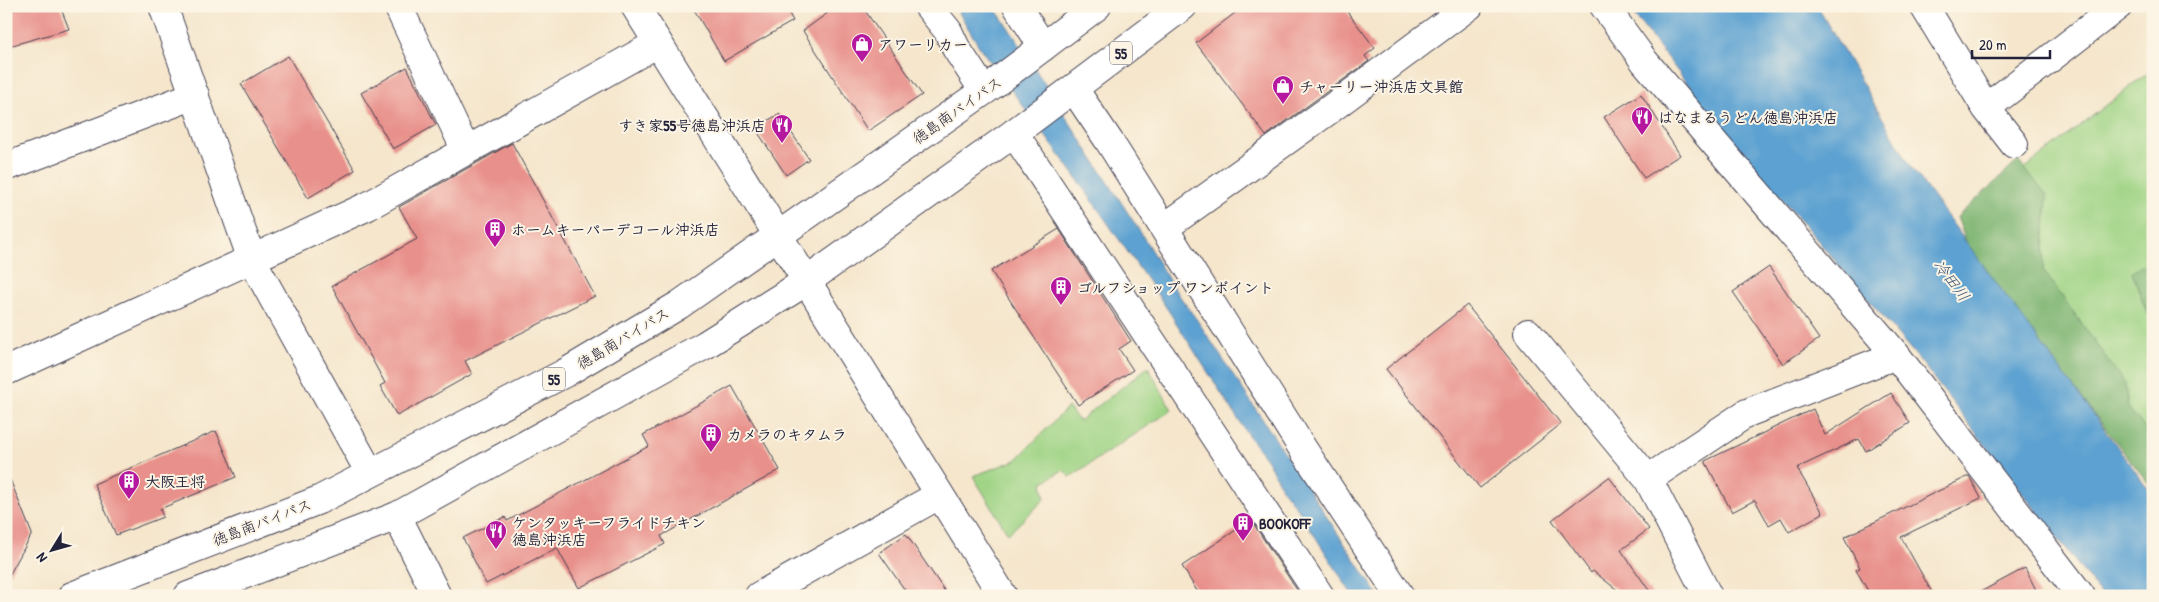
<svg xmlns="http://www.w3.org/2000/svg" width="2159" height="602" viewBox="0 0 2159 602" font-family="'Patrick Hand','Klee One',sans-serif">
	<rect width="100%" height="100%" fill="#fcf5e5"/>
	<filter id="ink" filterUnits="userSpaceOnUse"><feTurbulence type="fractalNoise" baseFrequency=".02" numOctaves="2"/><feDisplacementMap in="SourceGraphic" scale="10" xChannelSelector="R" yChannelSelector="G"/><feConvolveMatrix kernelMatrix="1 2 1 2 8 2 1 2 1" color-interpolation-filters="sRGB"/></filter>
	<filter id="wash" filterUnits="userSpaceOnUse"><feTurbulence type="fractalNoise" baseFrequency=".0096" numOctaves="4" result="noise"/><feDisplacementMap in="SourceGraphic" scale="20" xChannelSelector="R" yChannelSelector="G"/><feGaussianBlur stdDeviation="1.12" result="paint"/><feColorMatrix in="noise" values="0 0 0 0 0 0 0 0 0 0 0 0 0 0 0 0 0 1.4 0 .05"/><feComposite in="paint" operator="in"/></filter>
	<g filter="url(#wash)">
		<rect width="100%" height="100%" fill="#f5e6cc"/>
		<path fill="#9ed384" stroke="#607a60" d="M 2153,69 L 2153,466 L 1966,214 Z
			M 1148,367 L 1172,410 L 1070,477 L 1063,470 L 1042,483 L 1045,499 L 1008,534 L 973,476 L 1016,460 L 1068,407 L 1079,421 Z"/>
		<path fill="#7eb572" stroke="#506c56" d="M 2018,161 L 2047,195 L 2043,270 L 2125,384 L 2128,407 L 2153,439 L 2153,489 L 2012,309 L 1968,247 L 1957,217 Z
			M 2153,259 L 2153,318 L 2147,313 L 2132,272 Z"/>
		<path fill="#5ba1d1" stroke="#3e6286" d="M 955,6 L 993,6 L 1008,27 L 1139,230 L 1173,287 L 1197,320 L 1379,596 L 1353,596 L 1299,511 L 1283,490 L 1267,460 L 1250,438 L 1168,310 L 1073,173 L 980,48 Z
			M 1627,6 L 1817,6 L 1913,170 L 2153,495 L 2153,596 L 2102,596 L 1918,358 L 1720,126 Z"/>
		<g id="blocks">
			<path fill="#e8908b" d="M 6,6 L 60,6 L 69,29 L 6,47 Z
				M 692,6 L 785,6 L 793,21 L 724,61 Z
				M 837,6 L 862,6 L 922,95 L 868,131 L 803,31 Z
				M 1244,6 L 1343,6 L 1375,48 L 1365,56 L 1369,61 L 1266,136 L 1196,43 Z
				M 288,56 L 355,170 L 308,198 L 241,84 Z
				M 407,67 L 436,125 L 393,149 L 361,93 Z
				M 1641,94 L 1680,155 L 1644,178 L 1604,117 Z
				M 779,114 L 809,159 L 786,175 L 755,128 Z
				M 512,143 L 595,296 L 465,361 L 472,374 L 397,416 L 380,386 L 385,383 L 332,286 L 417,239 L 399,207 Z
				M 1059,229 L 1131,341 L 1119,349 L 1133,370 L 1078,405 L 991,271 Z
				M 1769,267 L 1819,339 L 1783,364 L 1733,292 Z
				M 1467,305 L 1561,424 L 1480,488 L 1386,369 Z
				M 732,386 L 780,470 L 661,536 L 665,544 L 579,588 L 557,548 L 486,584 L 463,538 L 505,517 L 507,521 L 649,446 L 643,435 Z
				M 1891,393 L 1910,423 L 1866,451 L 1859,439 L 1797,468 L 1823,513 L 1789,532 L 1781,518 L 1769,525 L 1755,500 L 1732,512 L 1705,461 L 1813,409 L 1825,435 Z
				M 216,431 L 236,477 L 160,509 L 163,517 L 116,535 L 94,484 Z
				M 7,472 L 32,534 L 6,581 L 6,473 Z
				M 1969,476 L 1981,498 L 1901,537 L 1934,596 L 1871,596 L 1856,570 L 1860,568 L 1844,537 Z
				M 1609,477 L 1649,529 L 1621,550 L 1653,596 L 1625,596 L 1593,571 L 1591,573 L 1552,520 Z
				M 1251,520 L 1301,596 L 1200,596 L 1182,566 Z
				M 906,534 L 948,596 L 909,596 L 879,553 Z
				M 2025,568 L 2039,596 L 1973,596 Z"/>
		</g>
	</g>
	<g filter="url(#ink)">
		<use href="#blocks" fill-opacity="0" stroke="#423f51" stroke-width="1"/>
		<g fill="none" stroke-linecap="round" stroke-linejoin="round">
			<g stroke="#423f51" stroke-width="30">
				<path id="minor" d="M 163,6 L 252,260 L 370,473
					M 398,6 L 466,151
					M 928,6 L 948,31 L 956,48 L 984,91
					M 1017,6 L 1043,47
					M 1924,6 L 1986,108 L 2014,144
					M 1074,89 L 1109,141 L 1303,449 L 1400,596
					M 1986,108 L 2118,6
					M 1014,133 L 1320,596
					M 6,167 L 195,95
					M 1164,228 L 1329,110 L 1469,6
					M 1528,333 L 1648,479
					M 6,371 L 368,206 L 658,43
					M 397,516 L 437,596
					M 759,596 L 939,495
					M 1708,596 L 1648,479 L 1747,413 L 1896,355"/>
			</g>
			<g stroke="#423f51" stroke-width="30">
				<path id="tertiary" d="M 635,6 L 1003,596
					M 1604,6 L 1645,62 L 1896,355 L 2081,596"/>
			</g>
			<g stroke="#423f51" stroke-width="30">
				<path id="trunk" d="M 72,596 L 319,500 L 565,373 L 679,305 L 994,84 L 1097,6
					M 188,596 L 397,516 L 705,345 L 807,281 L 1014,133 L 1183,6"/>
			</g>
			<use href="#minor" stroke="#fff" stroke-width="28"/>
			<use href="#tertiary" stroke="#fff" stroke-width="28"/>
			<use href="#trunk" stroke="#fff" stroke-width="28"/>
		</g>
	</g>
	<defs>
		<g id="shop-pin" transform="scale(1.125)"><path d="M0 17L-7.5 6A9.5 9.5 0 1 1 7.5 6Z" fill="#b5179e" stroke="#fcf5e5"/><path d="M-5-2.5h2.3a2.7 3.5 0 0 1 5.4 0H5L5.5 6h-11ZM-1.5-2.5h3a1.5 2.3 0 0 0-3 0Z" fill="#fff"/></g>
		<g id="restaurant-pin" transform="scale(1.125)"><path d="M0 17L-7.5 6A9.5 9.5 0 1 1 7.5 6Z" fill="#b5179e" stroke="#fcf5e5"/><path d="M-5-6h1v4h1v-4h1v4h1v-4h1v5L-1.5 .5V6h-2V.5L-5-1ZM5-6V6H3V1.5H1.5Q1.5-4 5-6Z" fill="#fff"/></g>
		<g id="building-pin" transform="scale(1.125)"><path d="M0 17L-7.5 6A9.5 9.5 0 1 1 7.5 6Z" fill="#b5179e" stroke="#fcf5e5"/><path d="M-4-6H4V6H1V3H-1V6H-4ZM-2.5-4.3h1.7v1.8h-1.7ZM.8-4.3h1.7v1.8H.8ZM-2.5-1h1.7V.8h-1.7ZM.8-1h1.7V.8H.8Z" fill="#fff"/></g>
	</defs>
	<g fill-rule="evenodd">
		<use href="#shop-pin" x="862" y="44"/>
		<use href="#shop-pin" x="1283" y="86"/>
		<use href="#restaurant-pin" x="1642" y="117"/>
		<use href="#restaurant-pin" x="782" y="125"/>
		<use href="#building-pin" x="495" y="229"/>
		<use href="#building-pin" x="1061" y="287"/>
		<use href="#building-pin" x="711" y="434"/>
		<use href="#building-pin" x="129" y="481"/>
		<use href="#building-pin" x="1243" y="523"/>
		<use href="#restaurant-pin" x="496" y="531"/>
	</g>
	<g text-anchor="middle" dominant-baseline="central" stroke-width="4" stroke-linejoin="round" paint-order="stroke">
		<g fill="#fcf5e5" stroke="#63616e" stroke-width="1">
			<rect x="1110" y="41.5" width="22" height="23" rx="4"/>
			<rect x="543" y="367.5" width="22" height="23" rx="4"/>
		</g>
		<g font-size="14" font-weight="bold" fill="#22223b">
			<text x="1121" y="53">55</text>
			<text x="554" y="379">55</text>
		</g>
		<g font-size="15" font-weight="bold" fill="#22223b" stroke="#fcf5e5" text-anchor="start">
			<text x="878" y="44">アワーリカー</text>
			<text x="1299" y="86">チャーリー沖浜店文具館</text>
			<text x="1658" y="117">はなまるうどん徳島沖浜店</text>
			<text x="766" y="125" text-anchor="end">すき家55号徳島沖浜店</text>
			<text x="511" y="229">ホームキーパーデコール沖浜店</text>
			<text x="1077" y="287">ゴルフショップ ワンポイント</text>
			<text x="727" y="434">カメラのキタムラ</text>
			<text x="145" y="481">大阪王将</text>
			<text x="512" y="522">ケンタッキーフライドチキン<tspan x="512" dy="17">徳島沖浜店</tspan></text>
			<text x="1259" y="523">BOOKOFF</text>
		</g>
		<g font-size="15" fill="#22223b" stroke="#fcf5e5">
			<text transform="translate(957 110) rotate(-35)">徳島南バイパス</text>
			<text transform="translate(623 338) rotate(-31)">徳島南バイパス</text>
			<text transform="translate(262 522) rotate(-21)">徳島南バイパス</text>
		</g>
		<g font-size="16" font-style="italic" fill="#395577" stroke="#fcf5e5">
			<text transform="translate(1952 280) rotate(53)">冷田川</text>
		</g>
	</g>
	<rect width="2159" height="602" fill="none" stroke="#fcf5e5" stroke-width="25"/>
	<g transform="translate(52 550) rotate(233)" stroke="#fcf5e5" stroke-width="4" paint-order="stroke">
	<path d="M0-4L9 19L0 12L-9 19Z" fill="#22223b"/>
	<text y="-8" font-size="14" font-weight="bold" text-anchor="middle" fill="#22223b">N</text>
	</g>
	<path d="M1972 50v8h78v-8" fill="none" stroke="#22223b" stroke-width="2.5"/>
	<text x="1979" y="50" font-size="15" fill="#22223b" stroke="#fcf5e5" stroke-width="4" paint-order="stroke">20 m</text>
</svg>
